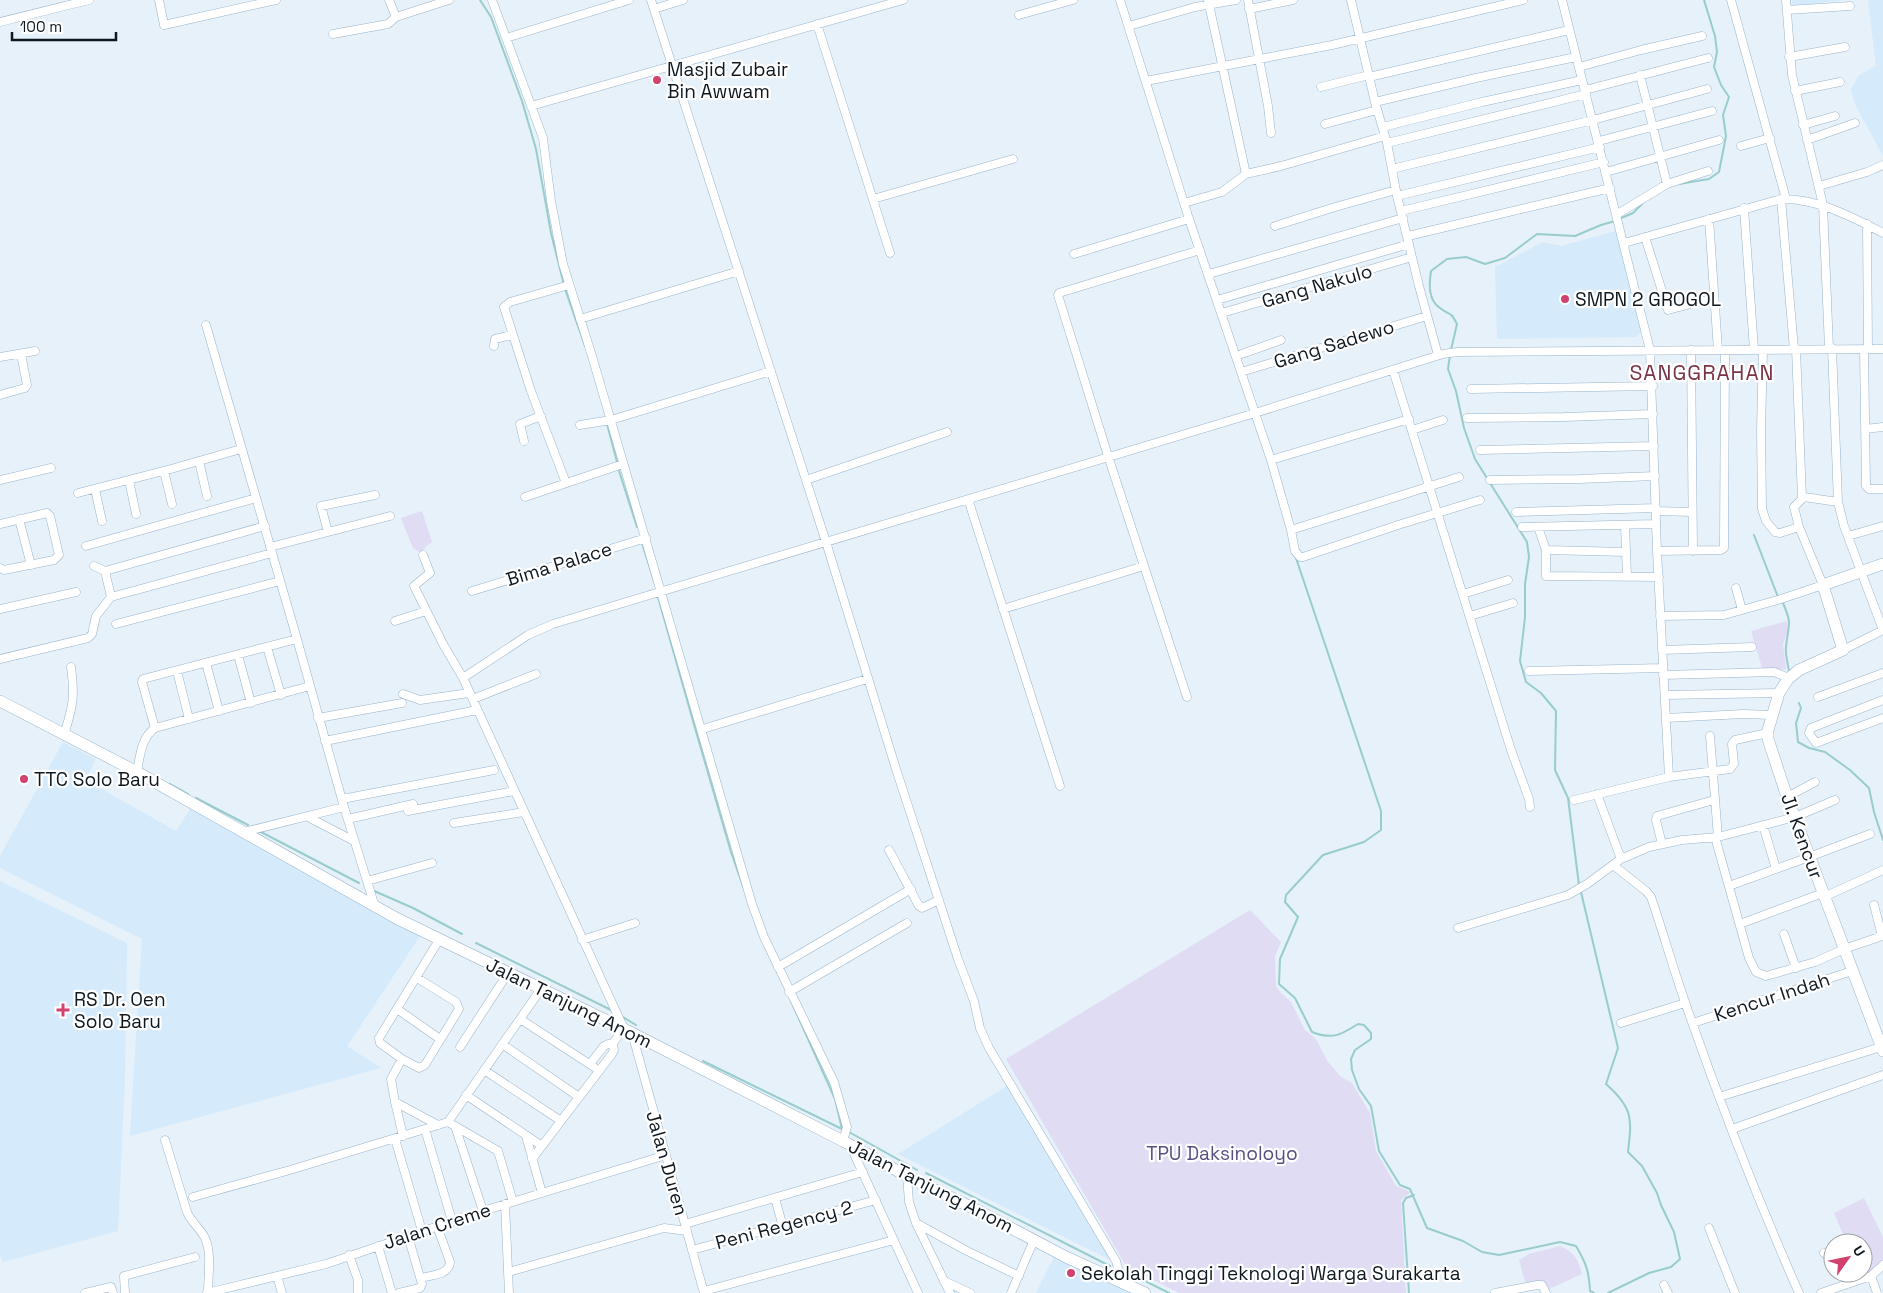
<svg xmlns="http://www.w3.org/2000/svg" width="1883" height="1293" viewBox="0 0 1883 1293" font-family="'Space Grotesk',sans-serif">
	<rect width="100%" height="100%" fill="#e6f1fa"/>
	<path fill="#d5eafb" d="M 1792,0 L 1844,0 L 1792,6 Z
		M 1868,0 L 1883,0 L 1883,156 L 1855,104 L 1851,90 L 1858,76 L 1876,66 Z
		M 1616,231 L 1642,331 L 1636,337 L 1497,339 L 1495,267 L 1543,242 L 1561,246 Z
		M 63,742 L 96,759 L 86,780 L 176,831 L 190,809 L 420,936 L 347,1046 L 381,1068 L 130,1136 L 142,939 L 0,868 L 0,856 Z
		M 0,881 L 127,943 L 125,1076 L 118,1231 L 3,1262 L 0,1254 Z
		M 1010,1084 L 1114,1262 L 898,1154 Z
		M 1056,1253 L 1135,1293 L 1036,1293 Z"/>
	<path fill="#dfdcf4" d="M 422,511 L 432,542 L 426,546 L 424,550 L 419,552 L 413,548 L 401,518 Z
		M 1787,621 L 1788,631 L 1783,644 L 1786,669 L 1763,671 L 1751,631 Z
		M 1250,910 L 1281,942 L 1275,956 L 1276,986 L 1281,993 L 1291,1002 L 1305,1030 L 1316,1039 L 1328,1062 L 1341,1077 L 1352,1083 L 1370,1113 L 1376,1151 L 1396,1186 L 1411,1192 L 1401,1200 L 1406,1293 L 1179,1293 L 1126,1266 L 1006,1059 Z
		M 1864,1198 L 1883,1237 L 1883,1262 L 1871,1273 L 1863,1269 L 1863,1243 L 1847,1243 L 1834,1213 Z
		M 1560,1246 C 1574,1252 1579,1260 1582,1274 L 1547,1290 L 1526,1285 L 1519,1260 L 1529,1254 Z"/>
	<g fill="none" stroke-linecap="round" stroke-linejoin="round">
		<path stroke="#98cdcc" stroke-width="2" d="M 480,0 L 491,17 L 522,101 L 536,149 L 551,233 L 564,285
			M 1679,184 L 1709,179 L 1719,172 L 1726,136 L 1723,115 L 1729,97 L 1721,85 L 1714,67 L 1717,52 L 1715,36 L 1704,0
			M 1619,219 L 1633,213 L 1644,202
			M 565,289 L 585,346
			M 1451,350 L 1457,324 C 1449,309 1451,317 1440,308 C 1428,300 1429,284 1431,271 L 1447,259 L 1466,257 L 1485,264 L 1505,258 L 1537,234 L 1575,236 L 1601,225 L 1615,221
			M 1450,355 L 1448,369 L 1456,391 L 1464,428 L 1475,459 L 1527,542 L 1529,557 L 1525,584 L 1525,617 L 1520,661 L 1526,682 L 1541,693 L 1556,711 L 1555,770 L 1568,798 L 1579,885
			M 607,424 L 617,462
			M 619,471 L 637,527
			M 1754,535 L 1778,597
			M 642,543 L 655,584
			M 1296,558 L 1381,811 L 1381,830 L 1364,842 L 1323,855 L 1286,895 L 1285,902 L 1298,917 L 1280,959 L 1279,984 L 1295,998 L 1312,1032 C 1332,1040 1341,1035 1358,1024 L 1364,1025 L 1371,1033 L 1371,1039 L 1355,1050 L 1351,1059 L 1352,1070 L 1359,1089 L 1371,1106 L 1379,1151 L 1400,1185 L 1410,1189 L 1427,1228 L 1463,1241 L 1482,1252 L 1499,1255 L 1560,1242 L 1576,1246 C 1586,1263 1589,1271 1590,1291 L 1594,1293
			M 658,597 L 693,721 L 731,852 L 744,889
			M 1781,601 L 1783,603 C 1793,626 1788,624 1786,647 C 1785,655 1788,664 1789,671
			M 1799,703 L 1801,708 L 1796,723 L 1798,742 L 1809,748 L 1825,752 L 1850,770 L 1869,788 L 1874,812 L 1883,840
			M 170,784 L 188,794
			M 196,798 L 248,825
			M 261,832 L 359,883
			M 372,890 L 413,908 L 462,934
			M 1581,892 L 1618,1048 L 1606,1084 C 1633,1108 1632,1118 1628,1152 L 1642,1166 L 1657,1193 L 1661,1205 L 1674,1232 L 1680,1259 L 1671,1267 L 1649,1273 L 1608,1293
			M 476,943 L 613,1011
			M 791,1001 L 835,1099 L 842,1129
			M 621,1016 L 636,1025
			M 703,1061 L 842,1129
			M 849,1132 L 917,1170
			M 926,1173 L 1110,1266
			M 1129,1273 L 1169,1293
			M 1409,1293 L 1403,1203 L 1406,1198 L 1414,1195"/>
		<g stroke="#99b4cb" stroke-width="9">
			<path id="street" d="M 159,0 L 164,25 L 276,0
				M 389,0 L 396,17 L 449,0
				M 492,0 L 543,138 L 551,201 L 563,264 L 592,356 L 752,904 L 764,937 L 834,1082 L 847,1127 L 843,1141
				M 651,0 L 826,542 L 896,769 L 958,959 L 974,1001 L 980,1028 L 989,1048 L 1116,1261 L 1118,1268 L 1116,1279
				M 1120,0 L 1189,219 L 1271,460 L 1291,530
				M 1248,0 L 1268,106 L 1271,133
				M 1351,0 L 1375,102 L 1387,143 L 1397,196 L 1419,286 L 1438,355
				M 1562,0 L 1650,350 L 1657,551 L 1669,777
				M 1731,0 L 1786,199
				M 1786,0 L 1792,75 L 1823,205 L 1829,348
				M 654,9 L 683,0
				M 1249,9 L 1293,0
				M 1787,10 L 1850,6
				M 1019,15 L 1073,0
				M 0,22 L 89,0
				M 817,24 L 890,253
				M 1129,26 L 1195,7 L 1236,0
				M 333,34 L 388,24 L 396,17
				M 506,38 L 629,0
				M 1789,57 L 1845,47
				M 1579,67 L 1641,50 L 1702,36
				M 1640,75 L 1667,184
				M 1369,77 L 1569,30
				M 1146,81 L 1332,45 L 1523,0
				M 1321,87 L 1369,75
				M 1585,90 L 1708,58
				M 1795,91 L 1840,82
				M 1375,102 L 1476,78 L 1576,57
				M 531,106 L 903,0
				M 1325,124 L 1377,110
				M 1803,125 L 1835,116
				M 1383,127 L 1482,102 L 1582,80
				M 1807,140 L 1855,123
				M 1599,141 L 1712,111
				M 1387,143 L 1586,94
				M 1741,146 L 1770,138
				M 1392,169 L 1593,120 L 1707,89
				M 1606,172 L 1719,140
				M 1246,174 L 1281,166 L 1385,136
				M 1819,186 L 1867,172 L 1883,165
				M 1397,196 L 1600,147
				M 873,199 L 1013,159
				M 1781,199 L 1794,349
				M 1184,203 L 1222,192 L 1246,174 L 1208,0
				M 1744,208 L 1754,350
				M 1401,211 L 1604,162
				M 1616,215 L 1667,184 L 1708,171
				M 1709,219 L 1718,350
				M 1867,224 L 1868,349
				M 1275,226 L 1335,207 L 1396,190
				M 1408,236 L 1610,188
				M 1645,237 L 1668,310 L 1714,298
				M 1624,243 L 1781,199 C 1817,198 1852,217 1883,233
				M 1074,254 L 1189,219
				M 1209,274 L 1403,218
				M 1217,300 L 1409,244
				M 1222,313 L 1412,257
				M 580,319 L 739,271
				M 206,325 L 297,639 L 344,807 L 375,907
				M 494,346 L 495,339 L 512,335
				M 1832,348 L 1838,502 L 1844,526 L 1883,630
				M 1796,349 L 1802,498
				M 1864,349 L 1866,486 L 1869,489 L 1883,489
				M 1691,350 L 1693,551
				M 1763,350 L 1761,430 L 1762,509 L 1766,521 L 1775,532 L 1780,533 L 1799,527
				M 1236,356 L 1281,340
				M 0,357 L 35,351
				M 1393,370 L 1511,750 L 1529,799 L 1530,807
				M 1241,372 L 1427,316
				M 1471,389 L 1653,386
				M 0,395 L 25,388 L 27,385 L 21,354
				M 1467,418 L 1564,417 L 1653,414
				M 580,425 L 611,420 L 771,371
				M 1865,429 L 1883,427
				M 1412,430 L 1443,420
				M 524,441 L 520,424 L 541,416
				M 1480,450 L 1654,446
				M 1271,460 L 1409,419
				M 199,461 L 207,496
				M 164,471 L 172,504
				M 1459,477 L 1291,530 L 1295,551 L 1300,557 L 1303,557 L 1398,525 L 1480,500
				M 0,480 L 51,468
				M 129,480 L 136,514
				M 806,480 L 947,432
				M 1490,480 L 1579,479 L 1655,476
				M 566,483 L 531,391 L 504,307 L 510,302 L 569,285
				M 95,489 L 102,521
				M 78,493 L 171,469 L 241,449
				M 525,497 L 623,464
				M 968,499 L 1060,786
				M 1656,511 L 1692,512
				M 1516,512 L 1656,508
				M 19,519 L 31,565
				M 0,524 L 47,513 L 50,516 L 59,555 L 54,560 L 4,570 L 0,568
				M 1625,525 L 1627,576
				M 1522,527 L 1656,524
				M 1538,527 L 1546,550 L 1546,576 L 1659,577
				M 328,532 L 321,506 L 375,495
				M 1848,536 L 1883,526
				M 86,546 L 256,498
				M 270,547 L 390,516
				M 1546,550 L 1626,552
				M 1657,551 L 1721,550 L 1724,548 L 1725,350
				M 423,555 L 430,573 L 414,586 L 443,644 L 463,678
				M 94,566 L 105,571 L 111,597
				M 105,571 L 265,526
				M 1736,588 L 1742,610
				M 472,591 L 646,538
				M 1463,594 L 1508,580
				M 0,609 L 76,592
				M 1003,609 L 1144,566
				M 1470,616 L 1513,603
				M 1660,616 L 1724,615 L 1781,599 L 1823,585 L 1799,527 L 1794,507 L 1804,497 L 1838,502
				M 395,621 L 426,611
				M 116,624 L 280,581
				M 267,647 L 281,695
				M 1662,650 L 1752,647
				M 1843,650 L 1883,630
				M 238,655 L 251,703
				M 0,659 L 88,638 L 92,634 L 96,616 L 111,597 L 272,553
				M 206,663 L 219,711
				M 177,671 L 189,719
				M 1529,671 L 1663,668
				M 1663,675 L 1774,672 L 1789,678
				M 403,694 L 420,700 L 469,693
				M 1665,695 L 1779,693
				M 1187,697 L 1108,456 L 1058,295 L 1059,293 L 1200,250
				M 1818,697 L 1883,673
				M 473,699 L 536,674
				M 1883,700 L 1811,728 L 1809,733 L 1816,743 L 1883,718
				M 318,718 L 402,703
				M 1666,718 L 1743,714 L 1772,715
				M 155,728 L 142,682 L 143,679 L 297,639
				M 706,728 L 867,679
				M 64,735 C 73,706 75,697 71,667
				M 1710,736 L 1718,837
				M 325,741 L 477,710
				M 137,772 C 140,756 141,738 155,728 L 310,686
				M 1597,794 L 1621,859
				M 1787,797 L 1815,782
				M 342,799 L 494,770
				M 1574,800 L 1669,777 L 1730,769 L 1734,764 L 1732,744 L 1735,740 L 1768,733
				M 408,811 L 514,791
				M 308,817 L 354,841
				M 348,819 L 413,804
				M 454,823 L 524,812
				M 1763,825 L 1776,869
				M 244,832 L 344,807
				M 1715,837 L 1749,958 L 1756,972 L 1766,976 L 1815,962 L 1844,949 L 1882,936 L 1874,905
				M 1662,844 L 1656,820 L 1657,816 L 1714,800
				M 889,850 L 919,906 L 922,908 L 939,900
				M 1613,865 L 1646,891 L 1651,897 C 1663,932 1673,968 1685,1002 C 1719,1101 1757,1198 1799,1293
				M 367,881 L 432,863
				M 1729,886 L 1809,857 L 1870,834
				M 1824,897 L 1883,870
				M 1740,924 L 1823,893
				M 1458,928 L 1568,895 L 1587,884 L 1621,859 L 1649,847 L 1682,840 L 1718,837 L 1795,817 L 1835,800
				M 1784,934 L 1796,968
				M 582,940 L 635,923
				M 778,967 L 911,889
				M 417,978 L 456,1002 L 459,1009 L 425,1065 L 419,1068 L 402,1059 L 380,1043 L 379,1038 L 439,940
				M 789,992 L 907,923
				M 397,1009 L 440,1039
				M 520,1019 L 594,1067
				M 1621,1023 L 1685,1003
				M 1693,1023 L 1852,971
				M 632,1033 L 704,1293
				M 502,1044 L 579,1097
				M 612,1044 L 624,1029 L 463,678 L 528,635 L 553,624 L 1255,413 L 1443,354 L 1457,352 L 1883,349
				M 460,1047 L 508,973
				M 402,1059 L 391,1079 L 395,1102 L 438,1125
				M 484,1070 L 561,1121
				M 466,1095 L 542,1146
				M 1719,1097 L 1881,1047
				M 395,1102 L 403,1136
				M 448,1122 L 498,1151 L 513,1202
				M 455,1126 L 483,1211
				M 1735,1128 L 1883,1075
				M 425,1129 L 452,1221
				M 526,1136 L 542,1193
				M 395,1139 L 422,1231
				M 165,1140 L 187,1212 C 191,1222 200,1228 205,1238 C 212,1253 208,1276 208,1293
				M 850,1145 L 918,1293
				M 532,1159 L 612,1054 L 614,1050 L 613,1045 L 608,1044 L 604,1046 L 590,1064
				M 907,1176 L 909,1202 L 916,1223 L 950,1293
				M 193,1197 L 290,1170 L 448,1122 L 541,989
				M 775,1198 L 783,1227
				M 505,1204 L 509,1293
				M 916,1223 L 967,1251 L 1019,1276
				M 685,1224 L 863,1172
				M 1709,1228 L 1735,1293
				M 378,1246 L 392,1293
				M 692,1250 L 876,1200
				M 1824,1253 L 1833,1258
				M 349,1255 L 358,1280 L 358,1293
				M 512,1271 L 664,1228 L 687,1231
				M 277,1276 L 282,1293
				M 1871,1276 L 1877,1293
				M 421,1278 C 432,1275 449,1275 450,1262 L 437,1226
				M 944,1281 L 970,1293
				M 1664,1285 L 1668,1293
				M 704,1291 L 894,1240
				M 85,1293 L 111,1287 L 113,1293
				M 125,1293 L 124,1276 L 195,1257
				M 207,1293 L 326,1264 L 483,1211 L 666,1155
				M 399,1293 L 420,1288 L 422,1284 L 408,1236
				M 1011,1293 L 1034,1240
				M 1495,1293 L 1537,1285 L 1542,1285 L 1546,1293
				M 1821,1293 L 1871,1276 L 1883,1265"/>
		</g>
		<g stroke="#99b4cb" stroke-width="12">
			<path id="secondary" d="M 1883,564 L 1823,585 L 1843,650 L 1799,670 L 1788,679 L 1779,693 L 1768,730 L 1768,739 L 1787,797 L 1883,1051
				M 0,701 L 137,772 L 396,918 L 624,1029 L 843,1141 L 912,1179 L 975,1209 L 1066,1257 L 1145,1293"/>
		</g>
		<use href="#street" stroke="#fff" stroke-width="8"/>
		<use href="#secondary" stroke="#fff" stroke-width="11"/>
	</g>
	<g fill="#d1436e" stroke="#fff" stroke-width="2">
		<circle cx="657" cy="80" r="5"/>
		<circle cx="1565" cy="299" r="5"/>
		<circle cx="24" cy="779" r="5"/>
		<path d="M60.5 1002.5h5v5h5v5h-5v5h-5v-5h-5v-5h5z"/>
		<circle cx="1071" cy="1273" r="5"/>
	</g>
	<g text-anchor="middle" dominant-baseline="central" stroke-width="4.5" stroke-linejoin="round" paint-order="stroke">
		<g font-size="19" fill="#0e1821" stroke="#fff" text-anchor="start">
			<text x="667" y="69">Masjid Zubair<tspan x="667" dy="22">Bin Awwam</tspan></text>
			<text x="1575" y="299">SMPN 2 GROGOL</text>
			<text x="34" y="779">TTC Solo Baru</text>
			<text x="74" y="999">RS Dr. Oen<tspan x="74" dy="22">Solo Baru</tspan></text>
			<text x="1081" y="1273">Sekolah Tinggi Teknologi Warga Surakarta</text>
		</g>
		<g font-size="19" fill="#0e1821" stroke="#fff">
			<text transform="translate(1317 286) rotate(-16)">Gang Nakulo</text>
			<text transform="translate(1334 344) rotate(-17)">Gang Sadewo</text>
			<text transform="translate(559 564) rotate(-17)">Bima Palace</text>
			<text transform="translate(1802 836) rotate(70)">Jl. Kencur</text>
			<text transform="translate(1772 997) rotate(-18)">Kencur Indah</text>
			<text transform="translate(569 1003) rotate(26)">Jalan Tanjung Anom</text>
			<text transform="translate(667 1163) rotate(74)">Jalan Duren</text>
			<text transform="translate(931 1186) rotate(27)">Jalan Tanjung Anom</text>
			<text transform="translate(784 1225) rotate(-15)">Peni Regency 2</text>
			<text transform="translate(437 1226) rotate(-18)">Jalan Creme</text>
		</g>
		<g font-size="19" fill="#594e82" stroke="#fff">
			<text x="1222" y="1153">TPU Daksinoloyo</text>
		</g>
		<g font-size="21" letter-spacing="1" fill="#7a3345" stroke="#fff">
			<text x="1702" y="372">SANGGRAHAN</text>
		</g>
	</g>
	<g transform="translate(1848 1258) rotate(57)"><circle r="24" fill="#ffffff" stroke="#9fa3a6"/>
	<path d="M0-4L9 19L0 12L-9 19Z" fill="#d1436e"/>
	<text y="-8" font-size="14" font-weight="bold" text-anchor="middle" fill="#0e1821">U</text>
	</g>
	<path d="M12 32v8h104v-8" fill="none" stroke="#0e1821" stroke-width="2.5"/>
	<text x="20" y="32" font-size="15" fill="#0e1821" stroke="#ffffff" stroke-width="4" paint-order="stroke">100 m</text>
</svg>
